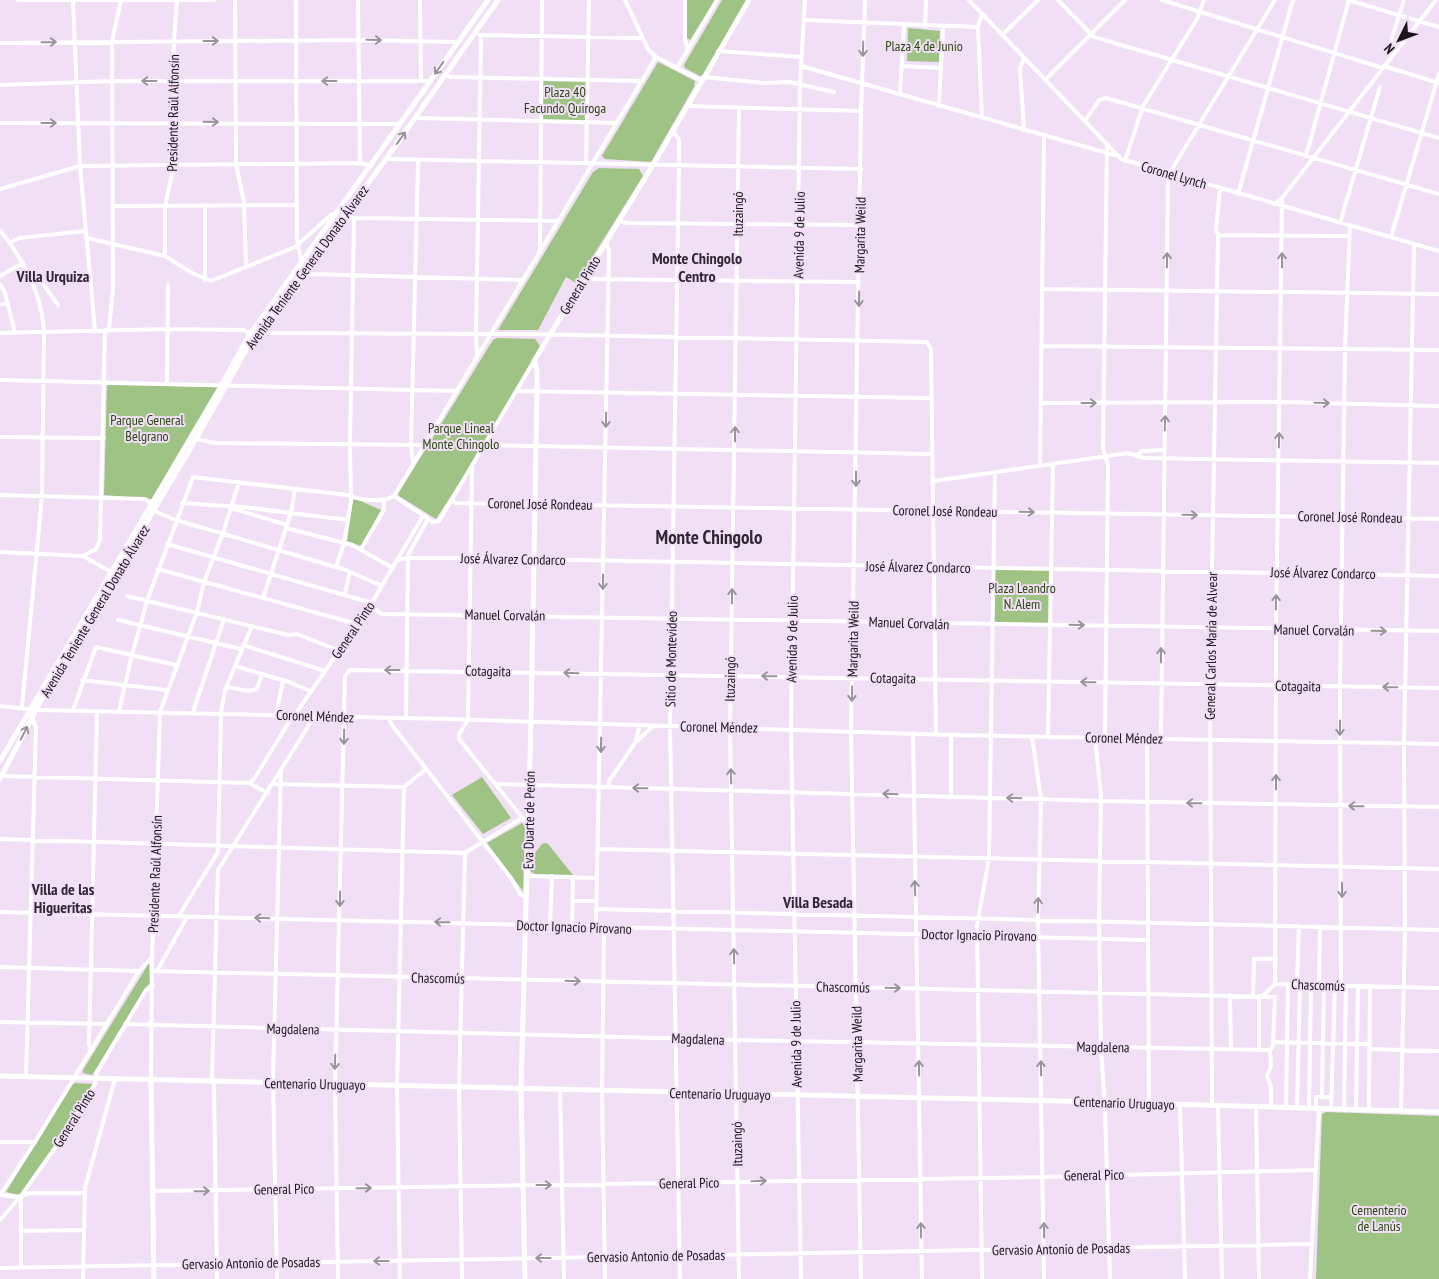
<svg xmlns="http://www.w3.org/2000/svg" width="1439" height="1279" viewBox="0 0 1439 1279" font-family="'PT Sans Narrow',sans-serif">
	<rect width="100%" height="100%" fill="#f1dff5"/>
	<path fill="#9fc385" d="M 687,0 L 715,0 L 690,40 L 687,38 Z
		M 722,0 L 746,0 L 703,75 L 700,76 L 685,68 L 684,65 Z
		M 908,28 L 940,31 L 939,62 L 907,61 Z
		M 658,62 L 695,81 L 694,87 L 651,162 L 605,159 L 602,156 Z
		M 542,78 L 588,80 L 587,122 L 542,122 Z
		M 599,168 L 639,169 L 643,176 L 576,283 L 566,277 L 538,330 L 498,330 L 593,172 Z
		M 497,338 L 535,339 L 540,346 L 484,445 L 436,519 L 399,496 L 398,494 L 493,340 Z
		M 107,385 L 219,387 L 153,499 L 104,495 Z
		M 356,499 L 381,510 L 361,546 L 347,541 L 353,500 Z
		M 994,568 L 1050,569 L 1050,625 L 993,624 Z
		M 482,777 L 511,818 L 483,834 L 452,795 Z
		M 522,823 L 525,826 L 523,891 L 487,843 Z
		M 546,843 L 548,844 L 573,875 L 535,874 L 530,871 L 535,853 L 542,844 Z
		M 149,963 L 150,983 L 146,987 L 94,1072 L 92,1075 L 83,1073 L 83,1070 Z
		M 76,1083 L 93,1084 L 71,1122 L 20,1195 L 6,1192 L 73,1084 Z
		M 1326,1112 L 1439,1116 L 1439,1279 L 1316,1279 L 1322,1114 Z"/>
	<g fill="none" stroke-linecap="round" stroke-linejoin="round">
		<path stroke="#fff" stroke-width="4" d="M 18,0 L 214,0
			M 73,0 L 80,166 L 95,330
			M 235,0 L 236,164 L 244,202 L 246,266
			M 296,0 L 297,239 L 303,271 L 310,274 L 523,280
			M 358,0 L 360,163
			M 420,0 L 421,80
			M 625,0 L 648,49 L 656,57 L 702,81
			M 685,0 L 685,40 L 688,49
			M 969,0 L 1121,159 L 1439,251
			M 1058,0 L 1094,37 L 1439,138
			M 1162,0 L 1383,68
			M 1348,0 L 1439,27
			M 982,14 L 978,27 L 982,118
			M 804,20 L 978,27
			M 925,26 L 926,0
			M 479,35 L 642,38
			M 1002,35 L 1038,0
			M 1391,41 L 1404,0
			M 0,43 L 359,40 L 457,42
			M 718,51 L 801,57
			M 1024,59 L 1020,68 L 1024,130
			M 801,66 L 1114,155
			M 902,66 L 941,68
			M 1384,66 L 1439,83
			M 677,68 L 717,0
			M 445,75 L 451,77 L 641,81
			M 704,77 L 765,83 L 789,82 L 834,92
			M 1045,80 L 1125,0
			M 0,85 L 112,81 L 430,81
			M 900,94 L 904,25
			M 688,106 L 861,111
			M 939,106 L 943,27
			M 739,108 L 730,727 L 739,1279
			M 415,118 L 617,123
			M 1085,121 L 1099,100 L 1106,98 L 1439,194
			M 0,123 L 400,124
			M 673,130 L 679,140 L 679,166 L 670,726 L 680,1279
			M 1306,156 L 1349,0
			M 386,159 L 861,169
			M 1125,161 L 1143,106 L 1197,19 L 1204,0
			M 586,164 L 589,0
			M 0,189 L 80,166 L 360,163 L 371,166
			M 1238,194 L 1293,0
			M 1274,204 L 1282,198 L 1436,0
			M 112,206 L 297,205
			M 345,216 L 354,218 L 558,221
			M 619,221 L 627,223 L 860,225
			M 1340,223 L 1380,87
			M 0,230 C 23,259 42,295 44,332 L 42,496 L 22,707
			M 1218,235 L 1349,236
			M 1391,237 L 1439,74
			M 87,238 L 165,256 L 192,273 L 211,281 L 295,247 L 331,215 L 336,213
			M 11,242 L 20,238 L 85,231
			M 540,250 L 542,0
			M 165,256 L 165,206 L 174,165 L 174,41 L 177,0
			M 27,271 L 39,278 L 58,305
			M 0,276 L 23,263
			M 585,279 L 859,282
			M 205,280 L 205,205
			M 0,284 L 5,293 L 15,333
			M 1042,289 L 1439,294
			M 0,304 L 8,304
			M 109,330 L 113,287 L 112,42 L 121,0
			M 259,331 L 265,333 L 522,334 L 927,342 L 931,349 L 936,734
			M 0,333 L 167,329 L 243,330 L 250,333
			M 1041,346 L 1439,350
			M 477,356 L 476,334 L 481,36
			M 0,380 L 456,391
			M 167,384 L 168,285
			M 516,391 L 930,398
			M 1041,403 L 1280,402 L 1439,406
			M 0,437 L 104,438
			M 196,439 L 215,443 L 423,445
			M 485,445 L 931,454
			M 1136,456 L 1142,451 L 1164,450
			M 413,462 L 411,445 L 418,162
			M 472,465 L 468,720 L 459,734 L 459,739 L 529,826
			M 1040,465 L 1044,136
			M 934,481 L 1128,453 L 1144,458 L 1439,463
			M 0,495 L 145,499 L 153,505
			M 394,496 L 656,57
			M 394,496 L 433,522 L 439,521 L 534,361
			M 451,500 L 456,503 L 1439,519
			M 182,503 L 243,507 L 348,520
			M 231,508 L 287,525
			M 152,510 L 173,519 L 346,570 L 382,586
			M 286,528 L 352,545 L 393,568
			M 167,544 L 372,603
			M 361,549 L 384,510 L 384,500
			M 0,552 L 83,556 L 111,572
			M 83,556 L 96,549 L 100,540 L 105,330
			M 397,560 L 411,558 L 471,558 L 1439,576
			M 336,567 L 344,543 L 351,501 L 350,444 L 354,218
			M 158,569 L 357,624
			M 345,593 L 350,572
			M 127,596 L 288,635 L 297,634 L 340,651
			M 263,598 L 291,513 L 295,489
			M 370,606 L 382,614 L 1439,631
			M 118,620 L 241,649
			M 243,645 L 325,671
			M 235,666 L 289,682 L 310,691
			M 82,680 L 166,690
			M 227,687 L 248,691 L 257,689 L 262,674
			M 0,706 L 36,710 L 447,719 L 951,735 L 1439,744
			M 73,710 L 96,647 L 176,665
			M 119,711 L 132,655 L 147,601 L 193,477 L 347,495 C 359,500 382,503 394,496
			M 193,712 L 224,619
			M 276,715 L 283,680
			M 294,716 L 370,606 L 423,516
			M 389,719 L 392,725 L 511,878 L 520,894 L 527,898
			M 406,719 L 408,555 L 428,519
			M 640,725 L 635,743 L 653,726
			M 913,733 L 922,1279
			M 1032,737 L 1041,799 L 1038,920 L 1044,1279
			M 1048,737 L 1053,464
			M 1095,738 L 1101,795 L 1099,921 L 1101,1047 L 1105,1107 L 1110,1279
			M 1105,738 L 1108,465 L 1103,449 L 1107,145
			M 1147,739 L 1149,1103
			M 1161,739 L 1168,178 L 1172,169 L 1275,0
			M 1,776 L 249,783 L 254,779 L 289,722 L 290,716
			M 249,783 L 268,793
			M 273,784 L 404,787
			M 495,784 L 1101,801 L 1439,807
			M 404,787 L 426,769
			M 609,787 L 609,781 L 635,743
			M 951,796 L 951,735
			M 0,839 L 465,853
			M 598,849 L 1439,869
			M 465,853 L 522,818
			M 527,876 L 597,878
			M 573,901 L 597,901
			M 596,909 L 1439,930
			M 0,912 L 1147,940
			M 178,917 L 218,852 L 221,713 L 225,690 L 252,626
			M 550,926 L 552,876
			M 572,927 L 573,877
			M 596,927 L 609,251 L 606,242
			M 604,927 L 602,1091 L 605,1279
			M 0,967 L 139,971
			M 153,971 L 1275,997 L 1273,1046 L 1270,1050 L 1271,1066 L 1267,1076 L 1271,1087 L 1271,1107
			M 157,971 L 187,917
			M 1275,984 L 1276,629 L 1282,198
			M 1297,984 L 1299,926
			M 1319,985 L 1320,927
			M 1341,986 L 1340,686 L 1345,349 L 1350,225
			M 1230,995 L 1231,1049
			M 1253,996 L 1254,959 L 1276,959
			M 1263,996 L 1275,984 L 1439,988
			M 0,1022 L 106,1024
			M 125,1024 L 735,1040 L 1270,1050
			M 1273,1042 L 1370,1044
			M 1369,1049 L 1439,1051
			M 92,1050 L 89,1045 L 97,711
			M 1259,1050 L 1259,996
			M 26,1076 L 36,727 L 32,717
			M 151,1080 L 152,957 L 160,712 L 197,612 L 204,582 L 223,533 L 239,482
			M 560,1090 L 564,1279
			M 1322,1097 L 1324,985
			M 1180,1104 L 1185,1279
			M 1212,1105 L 1210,684 L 1218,235 L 1216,229 L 1220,188
			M 1218,1105 L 1222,1279
			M 1256,1106 L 1259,1279
			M 1286,1107 L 1288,984
			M 1297,1107 L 1300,984
			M 1309,1108 L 1311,985
			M 1316,1108 L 1316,1097 L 1332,1097
			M 1331,1109 L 1335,986
			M 1344,1109 L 1346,986
			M 1356,1109 L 1358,986
			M 1369,1110 L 1370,986
			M 1401,1111 L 1405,929 L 1404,743 L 1414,244
			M 0,1142 L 35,1142
			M 153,1191 L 1043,1177 L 1315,1170
			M 0,1195 L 35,1142 L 139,971 L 152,957
			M 1,1195 L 17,1197 L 30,1193 L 85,1193
			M 0,1220 L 21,1196 L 64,1135 L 95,1084 L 97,1072 L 146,990 L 153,986
			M 22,1231 L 84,1230
			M 21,1267 L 21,1196
			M 0,1268 L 1311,1244
			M 83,1279 L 85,1188 L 115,1079
			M 217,1279 L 214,1086 L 212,1076 L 218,870 L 314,717
			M 277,1279 L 273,1079 L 281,771
			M 338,1279 L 335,1085 L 345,676 L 350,670 L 1439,688
			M 400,1279 L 397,1086 L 404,787
			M 462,1279 L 459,1088 L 465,853
			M 801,1279 L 791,729 L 800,84 L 805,0
			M 861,1279 L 851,730 L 861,111 L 865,0
			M 982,1279 L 977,926 L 989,858 L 995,472
			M 1310,1279 L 1319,1108"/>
		<path stroke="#fff" stroke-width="5" d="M 0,761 L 221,386 L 248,337 L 488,0
			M 0,779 L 40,702 L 196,439 L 250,343 L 386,159 L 498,0
			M 0,1076 L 1104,1102 L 1439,1112
			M 151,1080 L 154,1279
			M 525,1279 L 521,1089 L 531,722 L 537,392 L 537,370 L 534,361 L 656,160 L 749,0"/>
	</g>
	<defs><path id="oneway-shaft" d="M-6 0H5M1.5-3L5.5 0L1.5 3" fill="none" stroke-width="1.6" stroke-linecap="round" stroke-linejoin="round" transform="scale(1.25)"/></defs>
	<g stroke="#989598">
		<use href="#oneway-shaft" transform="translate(374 40) rotate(1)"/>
		<use href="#oneway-shaft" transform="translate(211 41)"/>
		<use href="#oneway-shaft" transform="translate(49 42) rotate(-1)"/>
		<use href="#oneway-shaft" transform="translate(863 49) rotate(92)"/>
		<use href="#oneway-shaft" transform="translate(439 68) rotate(125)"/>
		<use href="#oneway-shaft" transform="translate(149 81) rotate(-180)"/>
		<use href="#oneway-shaft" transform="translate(329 81) rotate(-180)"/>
		<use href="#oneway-shaft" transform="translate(211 122) rotate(1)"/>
		<use href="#oneway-shaft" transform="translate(49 123)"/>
		<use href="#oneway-shaft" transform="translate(401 138) rotate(-55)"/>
		<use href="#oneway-shaft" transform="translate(1167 260) rotate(-89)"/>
		<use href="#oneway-shaft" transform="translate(1282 260) rotate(-90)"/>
		<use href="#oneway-shaft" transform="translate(859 299) rotate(91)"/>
		<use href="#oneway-shaft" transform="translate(1089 403)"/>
		<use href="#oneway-shaft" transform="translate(1322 403) rotate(1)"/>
		<use href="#oneway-shaft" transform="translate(606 420) rotate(91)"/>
		<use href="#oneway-shaft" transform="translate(1165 423) rotate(-88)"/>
		<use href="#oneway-shaft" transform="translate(735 434) rotate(-90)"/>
		<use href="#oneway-shaft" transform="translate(1279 440) rotate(-89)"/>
		<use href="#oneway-shaft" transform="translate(856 479) rotate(90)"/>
		<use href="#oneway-shaft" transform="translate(1027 512) rotate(1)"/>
		<use href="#oneway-shaft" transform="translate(1190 515) rotate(1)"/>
		<use href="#oneway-shaft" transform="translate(603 582) rotate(91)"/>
		<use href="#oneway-shaft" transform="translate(732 596) rotate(-89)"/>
		<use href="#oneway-shaft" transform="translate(1276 602) rotate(-89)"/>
		<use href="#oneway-shaft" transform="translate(1077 625) rotate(1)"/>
		<use href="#oneway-shaft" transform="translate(1379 631) rotate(1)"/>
		<use href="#oneway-shaft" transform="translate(1161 655) rotate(-90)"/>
		<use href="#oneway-shaft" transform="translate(392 670) rotate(180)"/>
		<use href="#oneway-shaft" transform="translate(571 673) rotate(-178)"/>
		<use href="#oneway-shaft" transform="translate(769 676) rotate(-179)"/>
		<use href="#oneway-shaft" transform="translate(1088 682) rotate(-179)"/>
		<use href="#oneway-shaft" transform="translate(1390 687) rotate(-179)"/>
		<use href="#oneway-shaft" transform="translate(852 694) rotate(91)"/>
		<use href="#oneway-shaft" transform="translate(1340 728) rotate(91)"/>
		<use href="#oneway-shaft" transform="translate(24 733) rotate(-63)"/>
		<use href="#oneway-shaft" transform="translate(344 737) rotate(91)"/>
		<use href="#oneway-shaft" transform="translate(601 745) rotate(91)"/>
		<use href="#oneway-shaft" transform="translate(731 776) rotate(-92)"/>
		<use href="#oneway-shaft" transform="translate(1276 782) rotate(-90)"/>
		<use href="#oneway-shaft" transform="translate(640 788) rotate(-179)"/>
		<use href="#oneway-shaft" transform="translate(890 794) rotate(-178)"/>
		<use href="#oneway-shaft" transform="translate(1014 798) rotate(-179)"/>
		<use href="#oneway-shaft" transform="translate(1194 803) rotate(-179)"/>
		<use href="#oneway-shaft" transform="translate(1356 806) rotate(-179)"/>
		<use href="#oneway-shaft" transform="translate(915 888) rotate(-92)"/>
		<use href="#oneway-shaft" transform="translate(1342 890) rotate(90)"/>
		<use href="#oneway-shaft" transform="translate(340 899) rotate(91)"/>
		<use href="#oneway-shaft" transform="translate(1038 905) rotate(-88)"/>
		<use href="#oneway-shaft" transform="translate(262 918) rotate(-178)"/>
		<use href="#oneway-shaft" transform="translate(442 922) rotate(-179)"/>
		<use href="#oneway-shaft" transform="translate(734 956) rotate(-91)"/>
		<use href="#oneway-shaft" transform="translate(573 981) rotate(2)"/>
		<use href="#oneway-shaft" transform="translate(893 988) rotate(1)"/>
		<use href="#oneway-shaft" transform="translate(335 1062) rotate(92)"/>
		<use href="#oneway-shaft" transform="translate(919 1068) rotate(-91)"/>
		<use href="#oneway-shaft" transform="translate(1041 1068) rotate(-91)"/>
		<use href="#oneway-shaft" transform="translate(759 1181) rotate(-2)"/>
		<use href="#oneway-shaft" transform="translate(544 1185)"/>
		<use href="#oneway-shaft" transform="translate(364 1188) rotate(-1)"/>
		<use href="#oneway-shaft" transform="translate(202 1191) rotate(-1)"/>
		<use href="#oneway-shaft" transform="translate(921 1230) rotate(-91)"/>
		<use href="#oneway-shaft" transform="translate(1044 1230) rotate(-91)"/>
		<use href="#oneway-shaft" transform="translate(543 1258) rotate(180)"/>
		<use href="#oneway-shaft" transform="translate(381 1261) rotate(180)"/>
	</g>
	<g text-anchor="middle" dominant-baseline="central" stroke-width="4" stroke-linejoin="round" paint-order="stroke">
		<g font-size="14" fill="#2b4710" stroke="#f1dff5">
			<text x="924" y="46">Plaza 4 de Junio</text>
			<text x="565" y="92">Plaza 40<tspan x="565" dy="16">Facundo Quiroga</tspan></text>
			<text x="147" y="420">Parque General<tspan x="147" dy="16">Belgrano</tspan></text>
			<text x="461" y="428">Parque Lineal<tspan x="461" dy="16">Monte Chingolo</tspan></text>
			<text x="1022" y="588">Plaza Leandro<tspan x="1022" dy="16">N. Alem</tspan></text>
			<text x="1379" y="1210">Cementerio<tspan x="1379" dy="16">de Lanús</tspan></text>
		</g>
		<g font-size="14" fill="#1a141b" stroke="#f1dff5">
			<text transform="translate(173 113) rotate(-89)">Presidente Raúl Alfonsín</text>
			<text transform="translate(1174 175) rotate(16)">Coronel Lynch</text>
			<text transform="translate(738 214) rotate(-90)">Ituzaingó</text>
			<text transform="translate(799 235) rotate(-89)">Avenida 9 de Julio</text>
			<text transform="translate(860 235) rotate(-89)">Margarita Weild</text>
			<text transform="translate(307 267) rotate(-54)">Avenida Teniente General Donato Álvarez</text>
			<text transform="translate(580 285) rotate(-59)">General Pinto</text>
			<text transform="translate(540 504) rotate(1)">Coronel José Rondeau</text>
			<text transform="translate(945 511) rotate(1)">Coronel José Rondeau</text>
			<text transform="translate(1350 517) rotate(1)">Coronel José Rondeau</text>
			<text transform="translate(513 559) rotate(1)">José Álvarez Condarco</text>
			<text transform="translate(918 567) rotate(1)">José Álvarez Condarco</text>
			<text transform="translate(1323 573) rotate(1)">José Álvarez Condarco</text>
			<text transform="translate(95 611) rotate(-59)">Avenida Teniente General Donato Álvarez</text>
			<text transform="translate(505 615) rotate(1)">Manuel Corvalán</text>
			<text transform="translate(909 623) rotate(2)">Manuel Corvalán</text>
			<text transform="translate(353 630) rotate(-56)">General Pinto</text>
			<text transform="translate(1314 630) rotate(1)">Manuel Corvalán</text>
			<text transform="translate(792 639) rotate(-89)">Avenida 9 de Julio</text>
			<text transform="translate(853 639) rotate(-89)">Margarita Weild</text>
			<text transform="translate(1211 646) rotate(-89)">General Carlos María de Alvear</text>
			<text transform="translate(671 659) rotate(-89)">Sitio de Montevideo</text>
			<text transform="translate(488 671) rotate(1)">Cotagaita</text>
			<text transform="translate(893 678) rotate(1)">Cotagaita</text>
			<text transform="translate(730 679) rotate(-89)">Ituzaingó</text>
			<text transform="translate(1298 686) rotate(1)">Cotagaita</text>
			<text transform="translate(315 716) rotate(2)">Coronel Méndez</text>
			<text transform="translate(719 727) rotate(1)">Coronel Méndez</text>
			<text transform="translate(1124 738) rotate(1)">Coronel Méndez</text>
			<text transform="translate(529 820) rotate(-89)">Eva Duarte de Perón</text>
			<text transform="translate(155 874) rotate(-88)">Presidente Raúl Alfonsín</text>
			<text transform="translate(574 927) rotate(2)">Doctor Ignacio Pirovano</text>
			<text transform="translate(979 935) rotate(1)">Doctor Ignacio Pirovano</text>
			<text transform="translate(438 978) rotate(1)">Chascomús</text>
			<text transform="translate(1318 985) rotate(2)">Chascomús</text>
			<text transform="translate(843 987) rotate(1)">Chascomús</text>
			<text transform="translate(293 1029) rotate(1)">Magdalena</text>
			<text transform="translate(698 1039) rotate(2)">Magdalena</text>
			<text transform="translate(796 1044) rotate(-91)">Avenida 9 de Julio</text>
			<text transform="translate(857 1044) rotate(-91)">Margarita Weild</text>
			<text transform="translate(1103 1047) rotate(1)">Magdalena</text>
			<text transform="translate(315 1084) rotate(1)">Centenario Uruguayo</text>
			<text transform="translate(720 1094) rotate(1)">Centenario Uruguayo</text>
			<text transform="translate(1124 1103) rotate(2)">Centenario Uruguayo</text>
			<text transform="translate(74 1118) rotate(-58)">General Pinto</text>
			<text transform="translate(737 1144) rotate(-91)">Ituzaingó</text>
			<text transform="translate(1094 1175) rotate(-1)">General Pico</text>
			<text transform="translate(689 1183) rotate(-1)">General Pico</text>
			<text transform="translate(284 1189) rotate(-1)">General Pico</text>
			<text transform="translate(1061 1249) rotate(-1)">Gervasio Antonio de Posadas</text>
			<text transform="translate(656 1256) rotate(-1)">Gervasio Antonio de Posadas</text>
			<text transform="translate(251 1263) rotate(-1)">Gervasio Antonio de Posadas</text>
		</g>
		<g font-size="16" font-weight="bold" fill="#322535" stroke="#f1dff5">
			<text x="697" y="258">Monte Chingolo<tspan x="697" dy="18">Centro</tspan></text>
			<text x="53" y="276">Villa Urquiza</text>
			<text x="63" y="889">Villa de las<tspan x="63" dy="18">Higueritas</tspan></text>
			<text x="818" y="902">Villa Besada</text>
		</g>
		<g font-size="19" font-weight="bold" fill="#322535" stroke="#f1dff5">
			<text x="709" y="537">Monte Chingolo</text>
		</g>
	</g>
	<g transform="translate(1399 40) rotate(228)" stroke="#f1dff5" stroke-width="4" paint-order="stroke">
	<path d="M0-4L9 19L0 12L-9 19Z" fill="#1a141b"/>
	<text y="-8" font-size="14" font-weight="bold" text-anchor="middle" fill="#1a141b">N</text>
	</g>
</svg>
